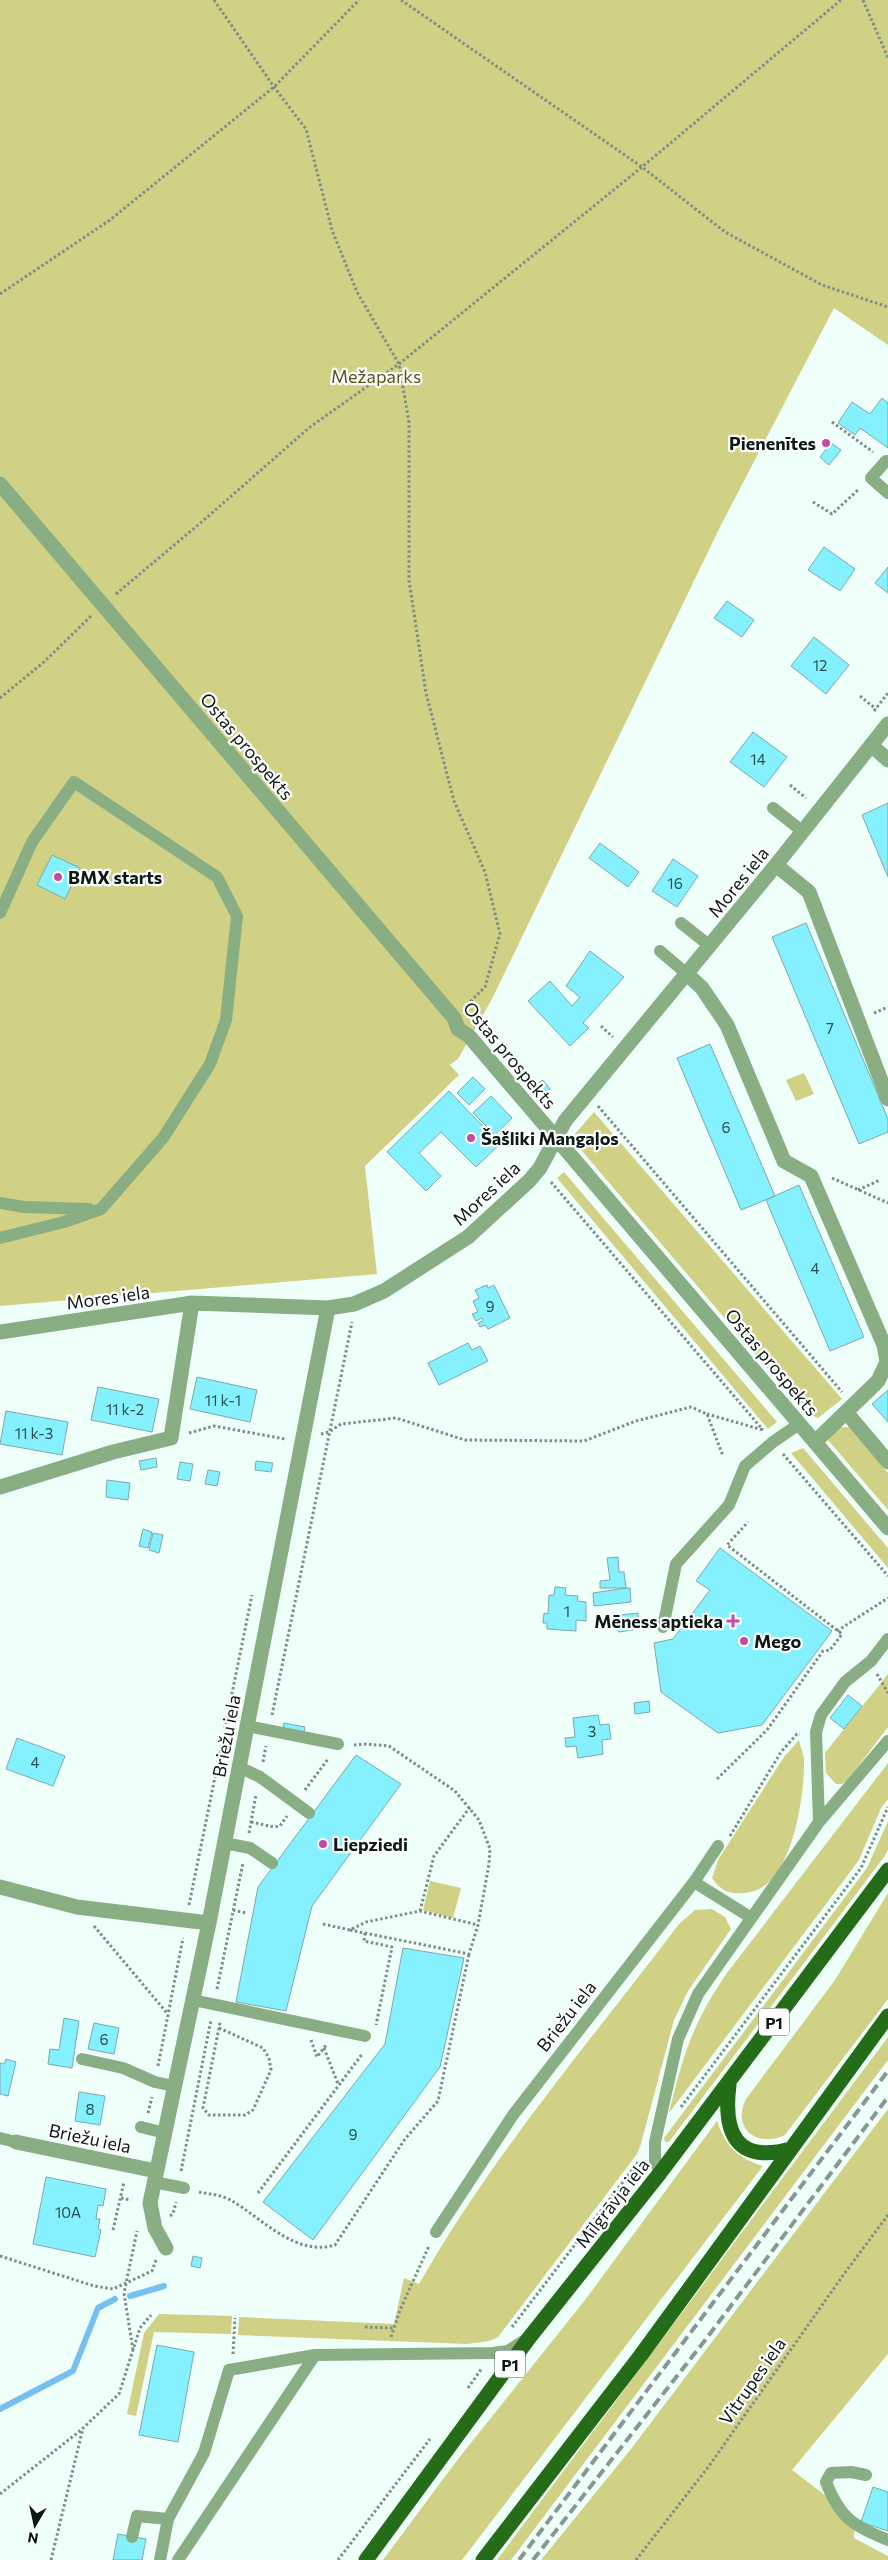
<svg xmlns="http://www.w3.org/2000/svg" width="888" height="2560" viewBox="0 0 888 2560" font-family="Commissioner,sans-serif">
	<rect width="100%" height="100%" fill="#effff9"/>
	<path fill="#d1d185" d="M 0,0 L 888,0 L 888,345 L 834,308 L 721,525 L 492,999 L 458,1059 L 450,1065 L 459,1075 L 365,1166 L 377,1274 L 0,1306 Z
		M 804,1073 L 814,1094 L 796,1101 L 786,1080 Z
		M 594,1112 L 842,1399 L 818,1418 L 804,1411 L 576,1144 L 575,1134 Z
		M 564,1172 L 777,1422 L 768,1429 L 557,1178 Z
		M 838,1427 L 850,1427 L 888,1473 L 888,1510 L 828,1440 Z
		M 803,1448 L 888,1548 L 888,1568 L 791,1453 Z
		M 888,1674 L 888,1727 L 847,1781 L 842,1784 L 836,1784 L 826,1773 L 825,1753 Z
		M 799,1740 C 800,1746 803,1752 804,1759 C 805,1795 792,1892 744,1893 C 729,1894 721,1891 712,1878 L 718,1860 L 784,1757 Z
		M 888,1763 L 888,1799 L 881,1808 L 859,1860 L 669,2113 C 683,2055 693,2022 727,1973 Z
		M 888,1821 L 888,1850 L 884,1857 L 669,2142 L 665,2142 L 664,2138 L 867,1868 Z
		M 430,1881 L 461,1888 L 453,1918 L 423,1910 Z
		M 888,1893 L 888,1999 L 785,2135 C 758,2148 731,2129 746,2099 L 835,1980 Z
		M 712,1909 L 725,1917 L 731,1929 L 688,1991 L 674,2020 L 641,2144 L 637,2154 L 498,2337 L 489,2341 L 467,2344 L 238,2335 L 239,2317 L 394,2324 L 404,2278 L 419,2284 C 493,2154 589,2043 679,1924 L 695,1910 Z
		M 888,2037 L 888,2060 L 511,2560 L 497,2560 Z
		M 888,2109 L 888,2354 L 792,2470 L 855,2518 L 854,2538 L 888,2556 L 888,2560 L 541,2560 L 631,2449 Z
		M 717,2121 C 726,2147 737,2158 763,2166 L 462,2560 L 383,2560 L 458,2459 L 585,2300 Z
		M 159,2314 L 232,2316 L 231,2334 L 154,2332 L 136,2416 L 127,2414 L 144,2333 Z"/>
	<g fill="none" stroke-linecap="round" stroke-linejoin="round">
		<path stroke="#76c0f0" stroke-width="6" d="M 130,2296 L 164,2286
			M 0,2409 L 73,2371 L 98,2308 L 115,2299"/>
	</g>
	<path fill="#85f0fe" stroke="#7fa8ad" d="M 882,398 L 888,403 L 888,448 L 860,428 L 855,435 L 838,423 L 852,402 L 870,414 Z
		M 831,443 L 841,450 L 829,465 L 820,457 Z
		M 824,547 L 855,569 L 840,591 L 808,570 Z
		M 888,567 L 888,593 L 875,583 Z
		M 727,601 L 754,620 L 742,637 L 714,618 Z
		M 814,637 L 849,665 L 826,694 L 791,666 Z
		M 753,732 L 787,757 L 764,787 L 730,762 Z
		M 888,803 L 888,877 L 862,815 Z
		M 600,843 L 639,872 L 628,887 L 589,858 Z
		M 52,855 L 80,868 L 65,899 L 37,885 Z
		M 673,859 L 698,876 L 677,907 L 652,891 Z
		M 806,923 L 888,1119 L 888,1132 L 859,1144 L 772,937 Z
		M 590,951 L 624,977 L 583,1023 L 589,1028 L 570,1046 L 528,1001 L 550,981 L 572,1006 L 580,997 L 566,986 Z
		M 710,1044 L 775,1196 L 741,1210 L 677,1058 Z
		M 473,1077 L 485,1089 L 469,1105 L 457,1093 Z
		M 543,1080 L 550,1089 L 545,1093 L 537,1084 Z
		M 449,1091 L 500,1144 L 476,1167 L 441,1132 L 419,1153 L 441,1176 L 426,1191 L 387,1152 Z
		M 491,1096 L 512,1118 L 495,1135 L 473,1113 Z
		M 799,1185 L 864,1337 L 830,1351 L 766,1200 Z
		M 487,1285 L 488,1288 L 494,1285 L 510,1318 L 488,1329 L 485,1325 L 480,1327 L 478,1323 L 483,1321 L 482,1318 L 476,1321 L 472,1314 L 478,1312 L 473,1301 L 479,1298 L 475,1290 Z
		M 468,1343 L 472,1350 L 480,1346 L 488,1361 L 439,1385 L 428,1363 Z
		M 197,1377 L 257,1390 L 250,1422 L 190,1409 Z
		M 98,1387 L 159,1399 L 152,1432 L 91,1420 Z
		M 888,1390 L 888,1422 L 872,1404 Z
		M 6,1411 L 68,1422 L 62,1455 L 0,1444 Z
		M 156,1458 L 157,1467 L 141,1470 L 139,1461 Z
		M 256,1461 L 273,1463 L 271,1472 L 255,1470 Z
		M 180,1462 L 193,1464 L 190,1481 L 177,1479 Z
		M 208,1470 L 220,1472 L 217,1486 L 205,1484 Z
		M 107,1480 L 130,1483 L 128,1500 L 106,1497 Z
		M 143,1529 L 152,1532 L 148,1548 L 139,1546 Z
		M 153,1533 L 163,1535 L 159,1553 L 149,1550 Z
		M 720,1548 L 832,1631 L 762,1725 L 718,1733 L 661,1692 L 654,1643 L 673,1639 L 710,1590 L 696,1581 Z
		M 618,1557 L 619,1572 L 624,1572 L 626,1588 L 600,1588 L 600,1581 L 610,1580 L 607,1558 Z
		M 555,1587 L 566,1588 L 565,1595 L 578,1596 L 577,1601 L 586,1602 L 586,1621 L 576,1620 L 576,1631 L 547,1629 L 547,1623 L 543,1623 L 544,1613 L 548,1614 L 549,1595 L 554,1595 Z
		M 626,1588 L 630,1588 L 631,1602 L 594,1606 L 593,1593 Z
		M 638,1613 L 640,1629 L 619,1632 L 616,1629 L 615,1619 L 620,1615 Z
		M 848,1695 L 862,1706 L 844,1729 L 830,1718 Z
		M 649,1701 L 650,1712 L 635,1714 L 634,1703 Z
		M 598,1715 L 600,1725 L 609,1724 L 611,1739 L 602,1740 L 603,1754 L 578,1758 L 576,1746 L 566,1747 L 565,1738 L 575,1737 L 573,1718 Z
		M 284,1723 L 305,1727 L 304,1732 L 283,1728 Z
		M 17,1738 L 65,1756 L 53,1786 L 6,1769 Z
		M 356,1755 L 401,1784 L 312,1906 L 286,2011 L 236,2002 L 258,1887 Z
		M 403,1948 L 464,1958 L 440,2067 L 313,2240 L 263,2202 L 385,2044 Z
		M 64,2018 L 79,2021 L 72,2068 L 48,2064 L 50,2049 L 59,2050 Z
		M 94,2023 L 119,2028 L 114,2054 L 88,2049 Z
		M 6,2059 L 16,2062 L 8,2096 L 0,2094 L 0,2063 L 4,2064 Z
		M 79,2092 L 105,2096 L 100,2125 L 75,2121 Z
		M 46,2177 L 106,2189 L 103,2206 L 98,2205 L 96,2219 L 100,2219 L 98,2229 L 101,2230 L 95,2257 L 33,2244 Z
		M 193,2256 L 202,2258 L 200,2268 L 191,2266 Z
		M 157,2345 L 194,2352 L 178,2442 L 139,2435 Z
		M 873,2487 L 888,2492 L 888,2531 L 861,2522 Z
		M 118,2534 L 146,2539 L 142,2560 L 113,2560 Z"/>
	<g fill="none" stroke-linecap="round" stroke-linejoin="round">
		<path stroke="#7e8d88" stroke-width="3" stroke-dasharray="2.5 2.5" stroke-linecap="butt" d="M 214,0 L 274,87 L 306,129 L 332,230 L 357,292 L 399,364 L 409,422 L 409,580 L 426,693 L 454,801 L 485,872 L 500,934 L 485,987 L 465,1007
			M 401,0 L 642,167 L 725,232 L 822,285 L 888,307
			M 863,0 L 888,58
			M 0,294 L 110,220 L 274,87 L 359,0
			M 832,422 L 873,452
			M 813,502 L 832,514 L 859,489
			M 116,594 L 204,520 L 310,427 L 399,364 L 642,167 L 841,0
			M 860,696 L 876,709
			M 0,698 L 44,662 L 91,616
			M 874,711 L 888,693
			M 790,785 L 806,798
			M 874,1013 L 888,1007
			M 601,1026 L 613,1037
			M 598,1106 L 842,1392
			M 832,1178 L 888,1203
			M 551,1182 L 763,1430
			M 858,1190 L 880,1180
			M 707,1414 L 763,1430
			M 189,1433 L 214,1426 L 285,1439
			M 321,1434 L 329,1432 L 341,1424 L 396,1418 L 465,1440 L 584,1441 L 636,1421 L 691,1407 L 707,1414 L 723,1456
			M 783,1454 L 888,1576
			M 837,1631 L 888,1598
			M 877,1674 L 888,1693
			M 272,1715 L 352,1322
			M 263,1762 L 266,1746
			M 717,1779 L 767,1730 L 823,1651 L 830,1650 L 842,1634 L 727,1545 L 748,1522
			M 305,1790 L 328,1759
			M 251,1822 L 274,1827 L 280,1826 L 287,1816
			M 249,1833 L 256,1795
			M 730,1836 L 781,1752 L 797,1734 L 800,1734
			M 189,1905 L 252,1595
			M 233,1910 L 246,1913
			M 420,1911 L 434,1856 L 470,1807
			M 323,1924 L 350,1930 L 366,1922 L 420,1911 L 478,1925
			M 94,1926 L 167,2013
			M 350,1930 L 469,1954 L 478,1925 L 489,1864 L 490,1849 L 479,1820 L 455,1791 L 389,1746 L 366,1744 L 354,1745
			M 365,1933 L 364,1941 L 392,1947 L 376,2025
			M 217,1989 L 243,1863
			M 219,2028 L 263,2048 L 269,2058 L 271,2070 L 253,2110 L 245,2115 L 209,2115 L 203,2108 L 219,2028 L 220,2022
			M 311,2040 L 317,2057 L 327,2044
			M 324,2048 L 338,2084
			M 158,2066 L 183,1938
			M 681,2107 L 861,1868 L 888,1807
			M 148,2113 L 152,2097
			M 181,2171 L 211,2020
			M 199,2192 C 209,2194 223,2195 232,2201 C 263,2219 296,2257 335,2245 L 405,2139 L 438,2101 L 469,1954
			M 258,2193 L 363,2053
			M 121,2198 L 131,2200
			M 170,2216 L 173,2214 L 176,2202
			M 113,2230 L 124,2182
			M 0,2256 L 94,2286 L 113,2289 L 152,2271 L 156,2260
			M 365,2327 L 394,2328
			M 512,2327 L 639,2161
			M 391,2337 L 400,2310 L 429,2246
			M 133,2350 L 124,2293 L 137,2231
			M 233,2354 L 235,2318
			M 468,2388 L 482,2368
			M 0,2494 L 81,2430 L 119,2394 L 140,2328 L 151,2315
			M 51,2560 L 83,2428
			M 338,2560 L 430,2439
			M 636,2560 L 709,2466 L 844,2274 L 888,2215"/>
		<path stroke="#89ae83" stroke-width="12" d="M 886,461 L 871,478 L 888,493
			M 773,808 L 802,831
			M 0,913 L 32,842 L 74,782 L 217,877 L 237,916 L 226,1020 L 210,1064 L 163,1138 L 101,1209 L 64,1222 L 0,1238
			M 681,923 L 710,946
			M 660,951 L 687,974
			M 0,1203 L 24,1207 L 89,1209
			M 663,1627 L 676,1564 L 729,1505 L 745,1466 L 773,1442 L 799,1424
			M 247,1726 L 338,1744
			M 239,1767 L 260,1777 L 309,1813
			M 819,1822 L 888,1741
			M 224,1843 L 250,1848 L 272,1863
			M 694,1882 L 718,1846
			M 193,2000 L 365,2036
			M 82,2059 L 123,2068 L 155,2082 L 174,2086
			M 141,2127 L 165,2133
			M 0,2138 L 16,2142
			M 660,2173 L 655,2160 L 655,2142 L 678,2039 L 698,1994 L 819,1822 L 816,1732 L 821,1715 L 845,1682 L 871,1661 L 888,1639
			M 154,2182 L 184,2188
			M 436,2232 L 513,2115 L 694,1882 L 750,1917
			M 866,2475 L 851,2472 L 831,2473 L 826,2482 C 840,2518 853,2526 888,2540
			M 132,2537 L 137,2516 L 168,2519
			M 160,2560 L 168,2519 L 204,2453 L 229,2370 L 315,2355 L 493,2353 L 508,2351 L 525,2340
			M 178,2560 L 315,2355"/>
		<path stroke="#89ae83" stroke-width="15" d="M 0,484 L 454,1018 L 458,1029 L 469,1036 L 888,1528
			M 871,745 L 888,760
			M 776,865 L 809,892 L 888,1099
			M 687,974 L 702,988 L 727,1025 L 784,1161 L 811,1176 L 884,1345 L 887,1362 L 878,1381 L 815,1442
			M 0,1332 L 192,1303 L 328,1308 L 354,1304 L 384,1291 L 468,1237 L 529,1181 L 540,1168 L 565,1121 L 776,865 L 888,724
			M 846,1412 L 888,1462
			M 0,1487 L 113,1452 L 171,1438 L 192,1303
			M 0,1887 L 77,1907 L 209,1923
			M 16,2142 L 156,2171
			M 166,2248 L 155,2228 L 150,2203 L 209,1923 L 328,1308"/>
		<path stroke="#246c17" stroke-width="15" d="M 729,2085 C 723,2133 736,2164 791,2149
			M 366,2560 L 529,2338 L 660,2173 L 888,1870
			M 483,2560 L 641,2355 L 888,2016"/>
		<path stroke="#889792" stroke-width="4" stroke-dasharray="10 5" stroke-linecap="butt" d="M 519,2560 L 888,2071
			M 533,2560 L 706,2339 L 888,2097"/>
	</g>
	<g fill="#be4ca8" stroke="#fff" stroke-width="2">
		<circle cx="826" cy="443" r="5"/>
		<circle cx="58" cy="877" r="5"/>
		<circle cx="471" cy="1138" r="5"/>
		<path d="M730.5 1613.5h5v5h5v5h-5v5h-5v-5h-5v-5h5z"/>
		<circle cx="744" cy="1641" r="5"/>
		<circle cx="323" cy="1844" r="5"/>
	</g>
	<g text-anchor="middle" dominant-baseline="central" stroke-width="4.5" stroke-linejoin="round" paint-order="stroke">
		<g font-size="15" fill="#2a5050">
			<text x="820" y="665">12</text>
			<text x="758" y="759">14</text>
			<text x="675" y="883">16</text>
			<text x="830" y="1028">7</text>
			<text x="726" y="1127">6</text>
			<text x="815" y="1268">4</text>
			<text x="490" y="1306">9</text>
			<text x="223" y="1400">11 k-1</text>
			<text x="125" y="1409">11 k-2</text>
			<text x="34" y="1433">11 k-3</text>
			<text x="567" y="1611">1</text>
			<text x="592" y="1731">3</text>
			<text x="35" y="1762">4</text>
			<text x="104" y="2039">6</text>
			<text x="90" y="2109">8</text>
			<text x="353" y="2134">9</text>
			<text x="68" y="2212">10A</text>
		</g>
		<g fill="#fff" stroke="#555f5c" stroke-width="1">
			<rect x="759" y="2008.5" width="30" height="27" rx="4"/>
			<rect x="495" y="2350.5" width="30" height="27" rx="4"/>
		</g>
		<g font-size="16" font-weight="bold" fill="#0c1a16">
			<text x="774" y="2022">P1</text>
			<text x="510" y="2364">P1</text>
		</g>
		<g font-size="18" fill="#56561c" stroke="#fff">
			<text x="376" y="376">Mežaparks</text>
		</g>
		<g font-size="18" font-weight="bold" fill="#0c1a16" stroke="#fff" text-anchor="start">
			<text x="816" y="443" text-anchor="end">Pienenītes</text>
			<text x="68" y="877">BMX starts</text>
			<text x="481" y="1138">Šašliki Mangaļos</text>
			<text x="723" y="1621" text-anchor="end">Mēness aptieka</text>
			<text x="754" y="1641">Mego</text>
			<text x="333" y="1844">Liepziedi</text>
		</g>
		<g font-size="18" fill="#0c1a16" stroke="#fff">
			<text transform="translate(247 746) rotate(50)">Ostas prospekts</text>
			<text transform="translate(738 882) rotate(-51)">Mores iela</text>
			<text transform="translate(510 1055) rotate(50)">Ostas prospekts</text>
			<text transform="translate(486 1193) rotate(-43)">Mores iela</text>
			<text transform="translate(108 1297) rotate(-8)">Mores iela</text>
			<text transform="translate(772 1362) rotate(50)">Ostas prospekts</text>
			<text transform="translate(226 1736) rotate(-79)">Briežu iela</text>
			<text transform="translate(566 2016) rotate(-52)">Briežu iela</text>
			<text transform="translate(90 2138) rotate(12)">Briežu iela</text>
			<text transform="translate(612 2203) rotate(-52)">Mīlgrāvja iela</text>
			<text transform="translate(752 2381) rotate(-55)">Vitrupes iela</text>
		</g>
	</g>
	<g transform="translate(35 2525) rotate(189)" stroke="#ffffff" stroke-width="4" paint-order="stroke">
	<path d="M0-4L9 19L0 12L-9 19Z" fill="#0c1a16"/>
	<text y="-8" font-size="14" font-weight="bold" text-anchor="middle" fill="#0c1a16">N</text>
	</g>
</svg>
